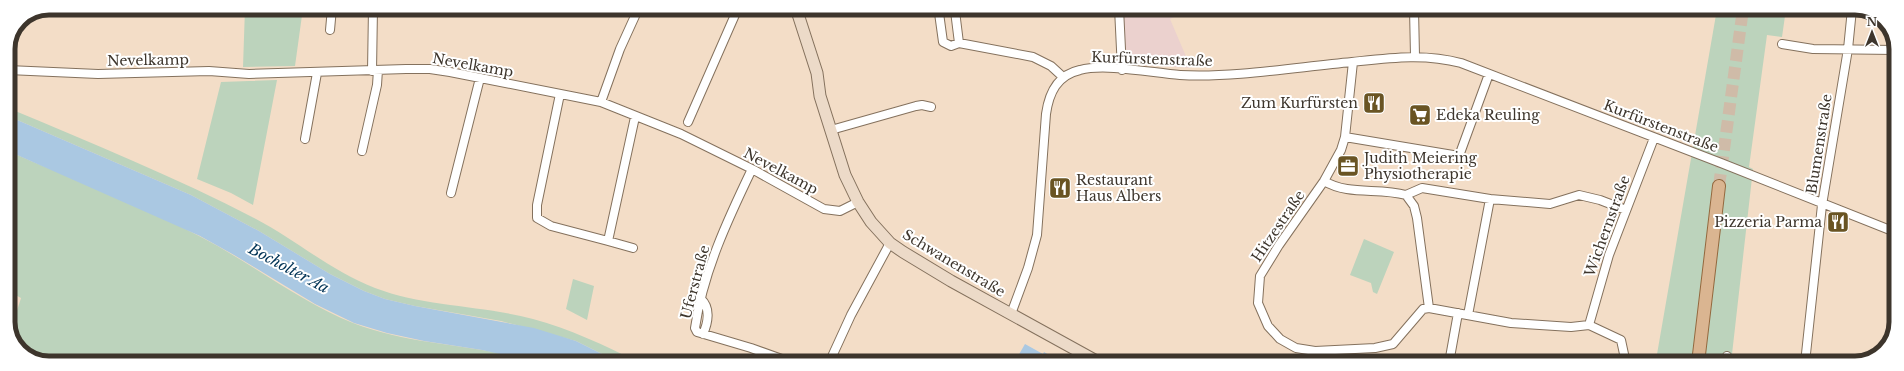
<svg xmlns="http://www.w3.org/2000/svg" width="1904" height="371" viewBox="0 0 1904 371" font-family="'Libre Baskerville',serif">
	<rect width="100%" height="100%" fill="#f3ddc7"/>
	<path fill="#ebd1ce" d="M 1123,8 L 1193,8 L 1170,19 L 1191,68 L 1126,64 Z"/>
	<path fill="#bcd3bc" d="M 245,8 L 303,8 L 295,66 L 243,67 Z
		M 1717,9 L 1786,9 L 1782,37 L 1767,35 L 1749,167 L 1753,169 L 1731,363 L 1652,363 L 1652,361 L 1656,360 Z
		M 277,80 L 253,205 L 231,193 L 197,179 L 221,82 Z
		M 8,108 C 92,143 175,177 256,219 C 296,240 331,271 375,288 C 425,307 481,305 533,319 C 570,329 604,345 638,362 L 618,362 L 576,341 L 501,321 L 415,306 L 385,299 L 364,291 L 330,274 L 259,231 L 191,195 L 8,116 Z
		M 8,151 C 72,179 139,204 201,237 C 251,263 302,303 353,323 C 412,346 477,344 536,362 L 352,362 L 314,359 L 283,362 L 41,362 L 18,349 L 8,327 L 8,319 L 14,320 L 21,298 L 8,291 Z
		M 1364,239 L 1394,252 L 1377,294 L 1373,292 L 1371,283 L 1350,275 Z
		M 573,279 L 594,286 L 587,320 L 566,309 Z"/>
	<path fill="#aac8e2" d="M 8,116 L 191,195 L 259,231 L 330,274 L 364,291 L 385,299 L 415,306 L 534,328 L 576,341 L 618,362 L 536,362 L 482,350 L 424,341 L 387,333 L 354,323 L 315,304 L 234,255 L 200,236 L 8,151 Z
		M 1025,344 L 1043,354 L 1044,352 L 1063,363 L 1014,363 Z"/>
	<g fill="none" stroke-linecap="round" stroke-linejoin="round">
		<path stroke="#cfbba8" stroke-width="12" stroke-dasharray="12 6" stroke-linecap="butt" d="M 1719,186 L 1743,9"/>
		<g stroke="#84715d" stroke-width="10">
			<path id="street" d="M 945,8 L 939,13 L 943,42 L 951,46 L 959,43 L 1033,57 L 1051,66 L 1063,77
				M 948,8 L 955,11 L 959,43
				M 1119,8 L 1122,70
				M 1414,9 L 1415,56
				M 330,30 L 332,8
				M 1782,44 L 1813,49 L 1896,50
				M 1353,62 L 1345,137 L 1341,150 L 1324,181 L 1279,245 L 1260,276 L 1258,303 L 1268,326 L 1280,339 L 1296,348 L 1315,351 L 1375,348 L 1393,344 L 1423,309 L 1429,308 L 1511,323 L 1571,327 L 1589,325
				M 8,70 L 98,74 L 209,71 L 249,74 L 406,69 L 430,69 L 450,72 L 601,102 L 681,134 L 752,169 L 824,209 L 840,211 L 858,202
				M 372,71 L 373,8
				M 560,94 L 537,205 L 537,218 L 551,226 L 608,241 L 635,117
				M 601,102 L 620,49 L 635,16 L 635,8
				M 688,122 L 738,8
				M 831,130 L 916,106 L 922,105 L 931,107
				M 1345,137 L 1459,156 L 1489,74
				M 305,139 L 317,73
				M 362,151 L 377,85 L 378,70
				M 752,169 C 728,219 703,272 695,328 L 697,332 L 751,348 L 793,363
				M 1324,181 C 1349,196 1378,187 1406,195 L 1422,188 L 1490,199 L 1550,204 L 1579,195 L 1600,200 L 1626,210
				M 451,193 L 480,78
				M 1406,195 L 1414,206 L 1417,218 L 1429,308
				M 608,241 L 633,248
				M 701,299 C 711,308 708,323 703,334
				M 1011,314 L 1028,268 L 1037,235 L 1046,114 C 1049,93 1057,75 1080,70 C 1105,63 1153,73 1180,75 C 1234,78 1297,67 1352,62 C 1389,58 1424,53 1461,63 L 1721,163 L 1895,232
				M 1468,315 L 1490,199
				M 1589,325 L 1609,255 L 1654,138
				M 1589,325 L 1621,340 L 1624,354 L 1622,360 L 1605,363
				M 829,363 L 851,315 L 890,243
				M 1449,363 L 1458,313
				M 1726,363 L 1727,356
				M 1805,363 L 1822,205 L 1848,49 L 1852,9"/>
		</g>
		<g stroke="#84715d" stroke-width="13">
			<path id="secondary" d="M 796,8 L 817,73 L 820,96 L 845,175 L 858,202 L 871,222 L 890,243 L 903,252 L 951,281 L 1100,363"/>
		</g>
		<g stroke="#93683e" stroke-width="14">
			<path id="primary" d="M 1698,363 L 1719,186"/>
		</g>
		<use href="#street" stroke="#fff" stroke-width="8"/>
		<use href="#secondary" stroke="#ecdac8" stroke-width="11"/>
		<use href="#primary" stroke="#dab591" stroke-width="12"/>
	</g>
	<defs>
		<g id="restaurant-square" transform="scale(1.15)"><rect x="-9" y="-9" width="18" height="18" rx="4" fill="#695423" stroke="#fff"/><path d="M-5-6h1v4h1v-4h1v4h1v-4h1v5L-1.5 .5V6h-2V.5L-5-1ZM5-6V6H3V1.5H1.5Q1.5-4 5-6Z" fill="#fff"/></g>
		<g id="supermarket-square" transform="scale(1.15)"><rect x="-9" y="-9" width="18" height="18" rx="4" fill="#695423" stroke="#fff"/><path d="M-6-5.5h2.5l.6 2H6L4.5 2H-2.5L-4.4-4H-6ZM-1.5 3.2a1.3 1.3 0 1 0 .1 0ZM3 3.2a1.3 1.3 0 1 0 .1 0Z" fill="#fff"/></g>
		<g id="office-square" transform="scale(1.15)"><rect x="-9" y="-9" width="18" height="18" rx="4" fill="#695423" stroke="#fff"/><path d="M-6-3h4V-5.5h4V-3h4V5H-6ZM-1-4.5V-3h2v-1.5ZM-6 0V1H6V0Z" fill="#fff"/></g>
	</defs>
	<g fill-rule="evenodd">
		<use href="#restaurant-square" x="1374" y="103"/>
		<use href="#supermarket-square" x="1420" y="115"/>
		<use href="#office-square" x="1348" y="166"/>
		<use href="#restaurant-square" x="1060" y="188"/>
		<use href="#restaurant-square" x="1838" y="222"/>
	</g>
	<g text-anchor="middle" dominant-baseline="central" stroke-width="4" stroke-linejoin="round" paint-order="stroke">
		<g font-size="14" fill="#3d352c" stroke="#fff">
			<text transform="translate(1152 59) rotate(2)">Kurfürstenstraße</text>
			<text transform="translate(148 60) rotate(-1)">Nevelkamp</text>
			<text transform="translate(473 65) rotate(10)">Nevelkamp</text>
			<text transform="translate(1661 126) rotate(21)">Kurfürstenstraße</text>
			<text transform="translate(1819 144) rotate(-81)">Blumenstraße</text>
			<text transform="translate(781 171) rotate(28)">Nevelkamp</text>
			<text transform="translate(1278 226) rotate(-56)">Hitzestraße</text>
			<text transform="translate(1607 226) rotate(-70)">Wichernstraße</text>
			<text transform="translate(954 263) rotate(31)">Schwanenstraße</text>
			<text transform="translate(695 282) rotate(-75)">Uferstraße</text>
		</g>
		<g font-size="14" fill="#3d352c" stroke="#fff" text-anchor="start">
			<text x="1358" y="103" text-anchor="end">Zum Kurfürsten</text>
			<text x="1436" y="115">Edeka Reuling</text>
			<text x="1364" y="158">Judith Meiering<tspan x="1364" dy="16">Physiotherapie</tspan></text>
			<text x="1076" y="180">Restaurant<tspan x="1076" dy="16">Haus Albers</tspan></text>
			<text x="1822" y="222" text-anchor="end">Pizzeria Parma</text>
		</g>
		<g font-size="15" font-style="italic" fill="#035" stroke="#fff">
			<text transform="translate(289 268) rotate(28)">Bocholter Aa</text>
		</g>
	</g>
	<path d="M0 0H1904V371H0ZM49 15H1855A34 34 0 0 1 1889 49V322A34 34 0 0 1 1855 356H49A34 34 0 0 1 15 322V49A34 34 0 0 1 49 15Z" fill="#fff" fill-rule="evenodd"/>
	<path fill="none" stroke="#3d352c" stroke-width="5" d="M49 15H1855A34 34 0 0 1 1889 49V322A34 34 0 0 1 1855 356H49A34 34 0 0 1 15 322V49A34 34 0 0 1 49 15Z"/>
	<g transform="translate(1872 32)" stroke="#ffffff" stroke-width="3" paint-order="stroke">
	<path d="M0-3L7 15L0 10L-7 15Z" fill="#3d352c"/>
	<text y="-6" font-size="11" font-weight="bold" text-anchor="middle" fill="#3d352c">N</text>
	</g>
</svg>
